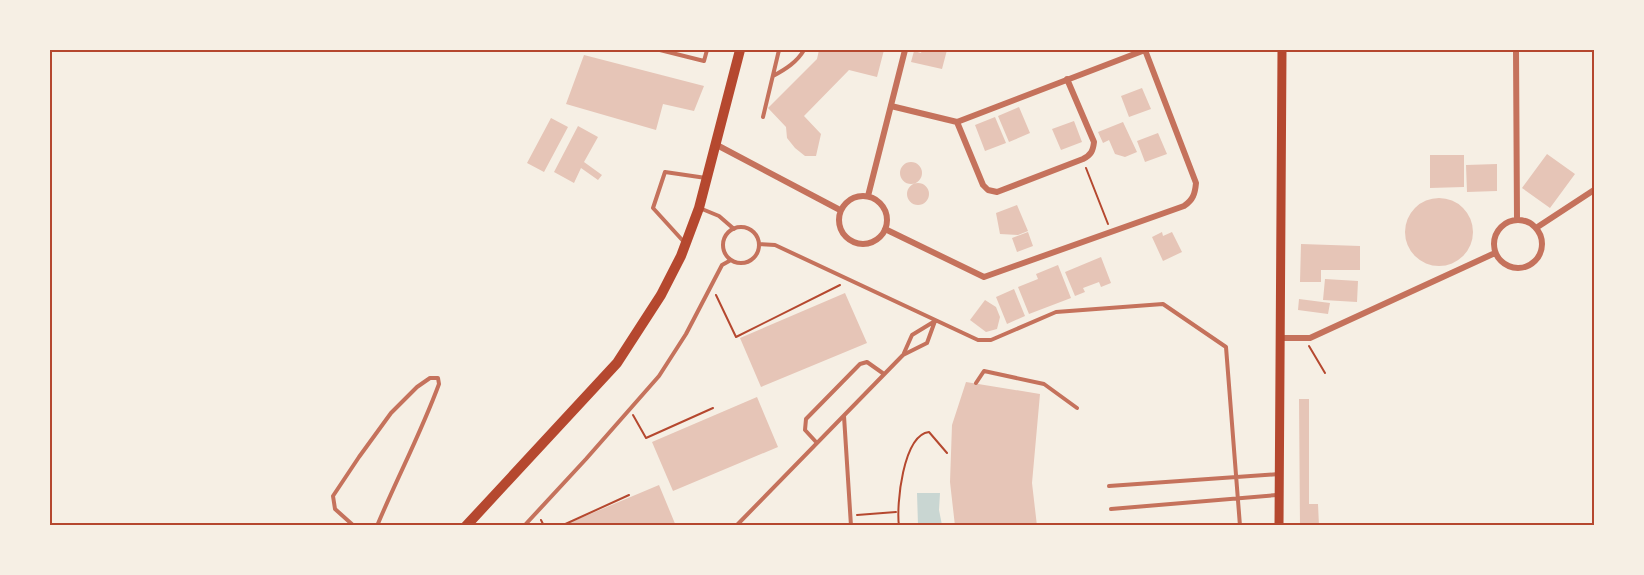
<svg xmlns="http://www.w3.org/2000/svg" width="1644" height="575" viewBox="0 0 1644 575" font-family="'Noto Sans',sans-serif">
	<rect width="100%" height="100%" fill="#f6efe4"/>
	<path fill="#c9d6d2" d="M 917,493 L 940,493 L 939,510 L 942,525 L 918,525 Z"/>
	<path fill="#e6c5b7" d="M 819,50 L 884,50 L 877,77 L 849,70 L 804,116 L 821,134 L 816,156 L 805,156 L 795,148 L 787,138 L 786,127 L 768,108 L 817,59 Z
		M 922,50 L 947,50 L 942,69 L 911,62 L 914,51 L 921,53 Z
		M 584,55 L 704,86 L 694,111 L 663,104 L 656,130 L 566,104 Z
		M 1142,88 L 1151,109 L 1129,117 L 1121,96 Z
		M 1019,107 L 1030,133 L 1009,142 L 998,116 Z
		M 995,117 L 1006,143 L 985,151 L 975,125 Z
		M 551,118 L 568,127 L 544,172 L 527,163 Z
		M 1074,121 L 1082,142 L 1061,150 L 1052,129 Z
		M 1123,122 L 1137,152 L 1125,157 L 1115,154 L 1109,140 L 1103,143 L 1098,132 Z
		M 578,126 L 598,137 L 584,162 L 602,175 L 598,180 L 581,168 L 574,183 L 554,172 Z
		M 1158,133 L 1167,154 L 1145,162 L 1137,141 Z
		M 1547,154 L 1575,174 L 1550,208 L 1522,188 Z
		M 1430,155 L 1464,155 L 1464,187 L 1430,188 Z
		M900 173a11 11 0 1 1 22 0a11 11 0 1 1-22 0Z
		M 1497,164 L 1497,191 L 1467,192 L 1466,165 Z
		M907 194a11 11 0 1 1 22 0a11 11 0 1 1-22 0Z
		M1405 232a34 34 0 1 1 68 0a34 34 0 1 1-68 0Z
		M 1017,205 L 1028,231 L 1018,235 L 1000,234 L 996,213 Z
		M 1028,232 L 1033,246 L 1017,252 L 1012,238 Z
		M 1162,232 L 1163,236 L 1172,232 L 1182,252 L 1163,261 L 1152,237 Z
		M 1301,244 L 1360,246 L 1360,270 L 1321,270 L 1321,282 L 1300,282 Z
		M 1101,257 L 1111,283 L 1101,287 L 1099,282 L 1083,288 L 1085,292 L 1075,296 L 1065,272 Z
		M 1058,265 L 1071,298 L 1029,314 L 1018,287 L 1038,279 L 1036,274 Z
		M 1325,279 L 1358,281 L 1357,302 L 1323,300 Z
		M 1014,289 L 1025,316 L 1007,324 L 996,297 Z
		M 845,293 L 867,343 L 761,387 L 740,338 Z
		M 1299,299 L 1330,303 L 1328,314 L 1298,310 Z
		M 985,300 L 996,307 L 1000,317 L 997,329 L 986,332 L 970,320 Z
		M 966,382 L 1040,394 L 1032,483 L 1037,526 L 955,526 L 950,482 L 952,425 Z
		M 757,397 L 778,447 L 673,491 L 652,442 Z
		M 1299,399 L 1309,399 L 1309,504 L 1318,504 L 1319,526 L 1300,526 Z
		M 659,485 L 676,526 L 564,526 L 564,525 Z"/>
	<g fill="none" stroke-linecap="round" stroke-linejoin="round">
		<path stroke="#b5482f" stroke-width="2" d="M 1086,168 L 1108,224
			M 716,295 L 736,337 L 840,285
			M 1309,346 L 1325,373
			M 633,415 L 646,438 L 713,408
			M 857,515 L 896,512
			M 541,520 L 544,526
			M 561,526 L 629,495
			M 899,526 C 896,505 903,435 929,432 L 947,453"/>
		<path stroke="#c5725c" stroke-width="4" d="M 660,50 L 704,61 L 707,50
			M 773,76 C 786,69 797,62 804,50
			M 763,117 L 779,50
			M 702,209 L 719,216 L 734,229
			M723 245a18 18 0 1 1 36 0a18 18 0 1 1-36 0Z
			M 684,242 L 653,208 L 665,172 L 706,178
			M 759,244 L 775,245 L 978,340 L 991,340 L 1056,312 L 1163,304 L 1226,347 L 1240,526
			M 904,353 L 912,335 L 935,321
			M 976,383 L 984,371 L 1044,384 L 1077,408
			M 844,416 L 851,526
			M 817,443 L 805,430 L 806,419 L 860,364 L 867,362 L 884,374
			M 1109,486 L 1279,474
			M 1111,509 L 1277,495
			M 354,526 L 335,509 L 333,496 L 359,457 L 391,413 L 417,387 L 430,378 L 438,378 L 439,384 C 421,433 397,478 377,526
			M 524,526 L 586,459 L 659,376 L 686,334 L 722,265 L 731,260
			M 736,526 L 903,355 L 927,343 L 935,321"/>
		<path stroke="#c5725c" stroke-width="6" d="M 1516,50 L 1517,220
			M 891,106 L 957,122
			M 957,122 L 983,185 L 988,190 L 997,192 L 1083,159 C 1091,155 1093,151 1094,142 L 1067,79
			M 957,122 L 1145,50
			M 715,144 L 840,210
			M839 220a24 24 0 1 1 48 0a24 24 0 1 1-48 0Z
			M 868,196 L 905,50
			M1494 244a24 24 0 1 1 48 0a24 24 0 1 1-48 0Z
			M 1536,228 L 1594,190
			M 885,229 L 984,277 L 1184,206 C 1193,200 1195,194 1196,183 L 1145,50
			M 1281,338 L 1310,338 L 1495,253"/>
		<path stroke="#b5482f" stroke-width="9" d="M 1279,526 L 1282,50"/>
		<path stroke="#b5482f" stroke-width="10" d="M 466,526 L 617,363 L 661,295 L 681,256 L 699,208 L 740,50"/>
	</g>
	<rect width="1644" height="575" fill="none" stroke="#f6efe4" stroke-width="102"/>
	<rect x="51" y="51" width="1542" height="473" fill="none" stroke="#b5482f" stroke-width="2"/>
</svg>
